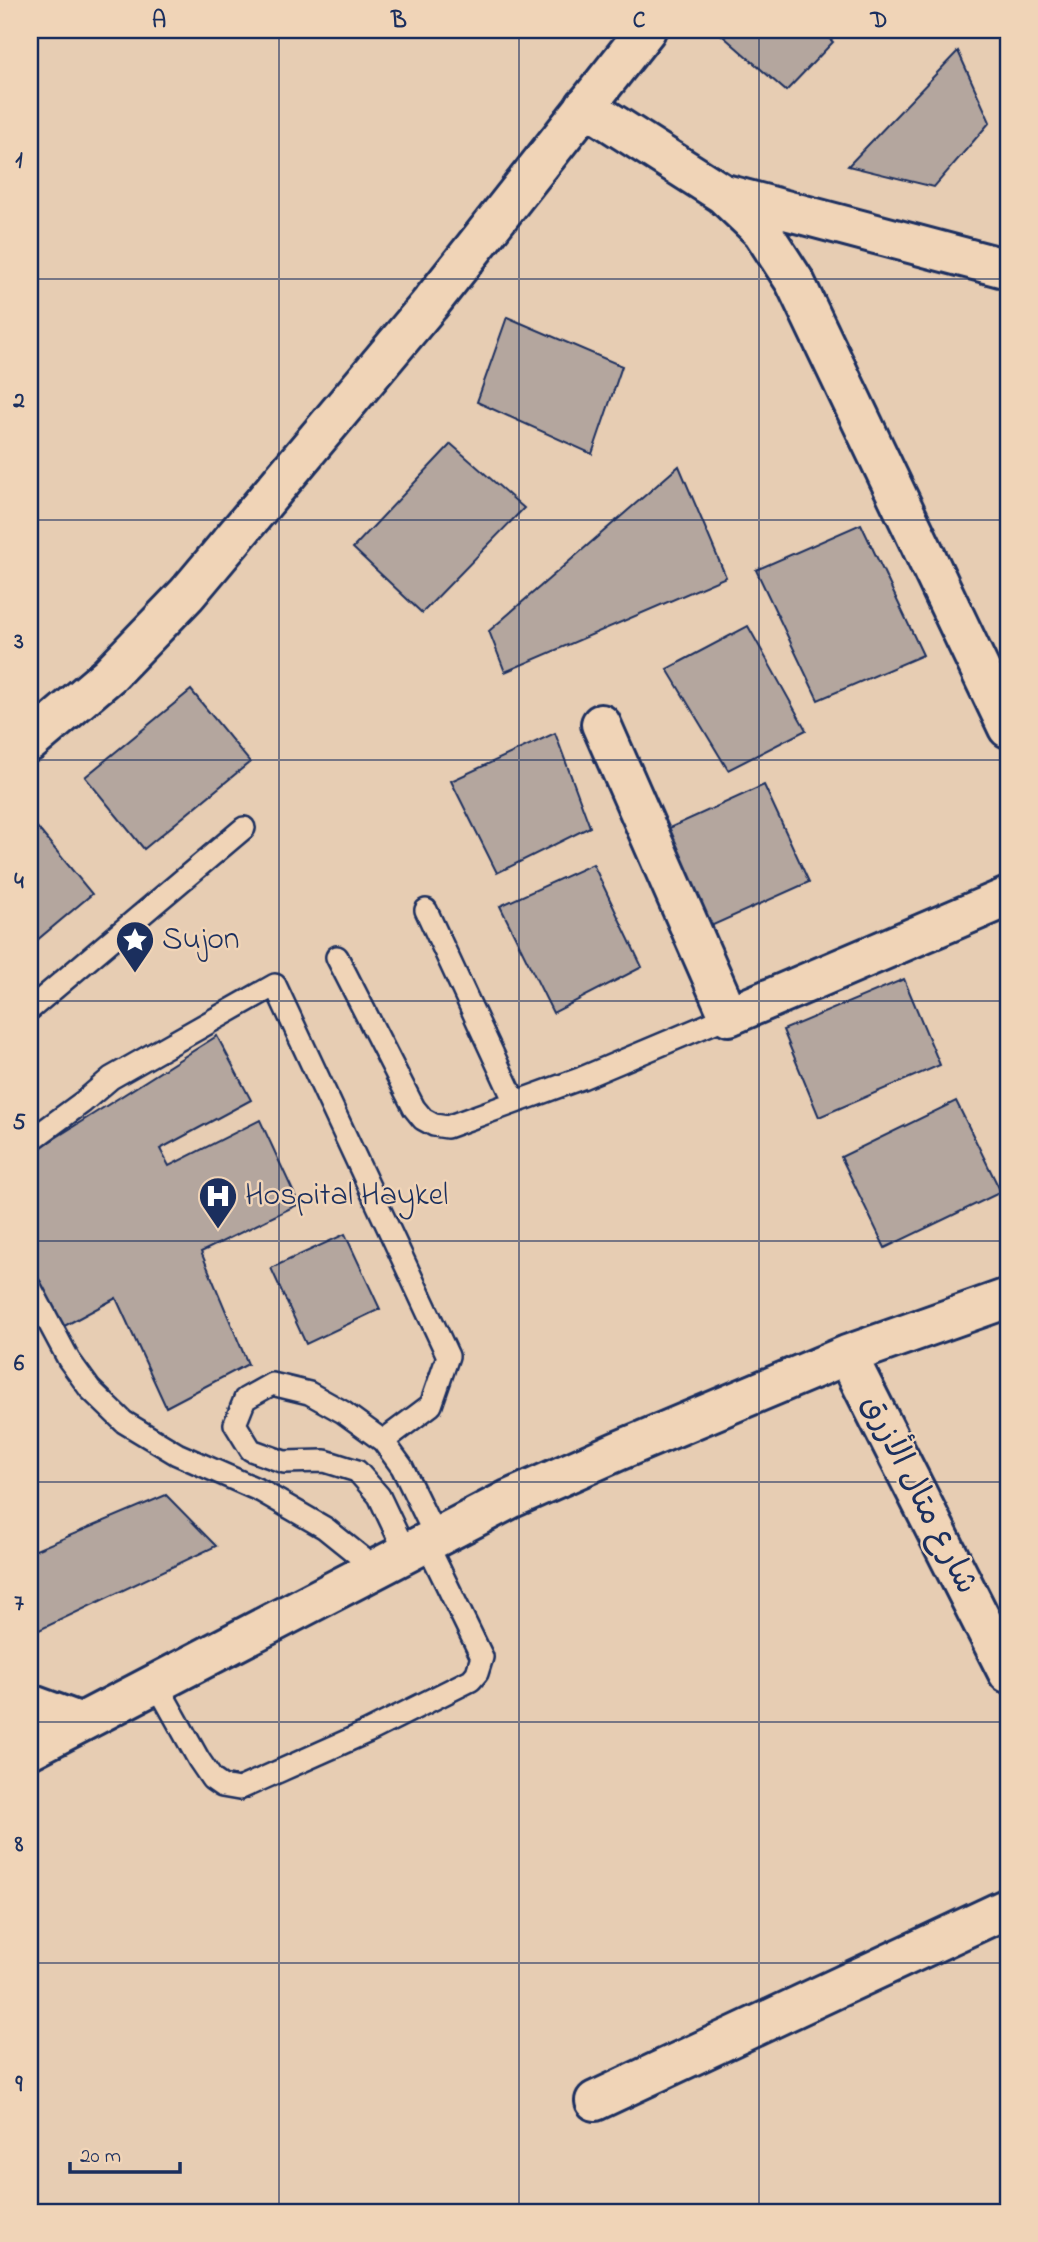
<svg xmlns="http://www.w3.org/2000/svg" width="1038" height="2242" viewBox="0 0 1038 2242" font-family="'Indie Flower','Playpen Sans Arabic',sans-serif">
	<rect width="100%" height="100%" fill="#e7cdb3"/>
	<filter id="ink" filterUnits="userSpaceOnUse"><feTurbulence type="fractalNoise" baseFrequency=".0143" numOctaves="2"/><feDisplacementMap in="SourceGraphic" scale="14" xChannelSelector="R" yChannelSelector="G"/><feConvolveMatrix kernelMatrix="1 2 1 2 8 2 1 2 1" color-interpolation-filters="sRGB"/></filter>
	<g filter="url(#ink)">
		<path fill="#b4a69e" stroke="#1b2f5e" stroke-width="2" d="M 716,30 L 820,30 L 833,42 L 786,91 Z
			M 958,51 L 990,122 L 934,187 L 848,166 Z
			M 507,317 L 622,366 L 592,454 L 477,402 Z
			M 451,444 L 524,508 L 422,613 L 353,548 Z
			M 679,466 L 726,577 L 505,672 L 489,631 Z
			M 861,524 L 923,655 L 818,700 L 756,570 Z
			M 748,626 L 806,730 L 728,770 L 667,669 Z
			M 191,690 L 250,762 L 144,849 L 85,777 Z
			M 555,733 L 590,827 L 497,873 L 451,781 Z
			M 764,785 L 809,882 L 711,926 L 667,829 Z
			M 36,826 L 92,894 L 30,946 L 30,831 Z
			M 593,864 L 642,967 L 553,1013 L 500,906 Z
			M 904,979 L 940,1065 L 819,1117 L 783,1030 Z
			M 217,1036 L 251,1100 L 160,1149 L 169,1166 L 260,1120 L 299,1204 L 201,1252 L 248,1364 L 166,1407 L 116,1298 L 57,1330 L 30,1269 L 30,1154 Z
			M 956,1101 L 1001,1192 L 885,1248 L 841,1157 Z
			M 345,1234 L 380,1309 L 306,1344 L 271,1268 Z
			M 166,1495 L 216,1546 L 33,1633 L 30,1632 L 30,1548 L 36,1550 Z"/>
		<g fill="none" stroke-linecap="round" stroke-linejoin="round">
			<g stroke="#1b2f5e" stroke-width="26">
				<path id="lane" d="M 426,910 L 515,1102
					M 337,957 L 414,1108 L 423,1119 L 434,1125 L 447,1127 L 582,1078 L 729,1016
					M 30,1009 L 244,828
					M 30,1141 L 83,1102 L 111,1078 L 275,985 L 448,1356 L 431,1405 L 383,1441
					M 30,1287 L 69,1360 L 90,1389 L 124,1422 L 177,1454 L 261,1491 L 325,1528 L 376,1569
					M 406,1553 L 379,1496 L 357,1471 L 325,1461 L 284,1462 L 251,1450 L 235,1424 L 245,1399 L 272,1384 L 309,1393 L 343,1412 L 383,1441 L 402,1467 L 436,1537
					M 156,1683 L 199,1760 L 212,1779 L 222,1786 L 239,1789 L 367,1732 L 471,1680 L 477,1673 L 482,1657 L 426,1542"/>
			</g>
			<g stroke="#1b2f5e" stroke-width="44">
				<path id="street" d="M 585,106 L 723,194 L 762,231 L 795,282 L 1008,728
					M 725,194 L 1008,269
					M 601,724 L 729,1016 L 1008,897
					M 30,1704 L 79,1722
					M 595,2101 L 1008,1908"/>
			</g>
			<g stroke="#1b2f5e" stroke-width="44">
				<path id="secondary" d="M 847,1355 L 1008,1673
					M 30,1749 L 510,1499 L 618,1451 L 847,1355 L 1008,1298"/>
			</g>
			<g stroke="#1b2f5e" stroke-width="44">
				<path id="primary" d="M 30,742 L 109,675 L 187,594 L 429,305 L 646,30"/>
			</g>
			<use href="#lane" stroke="#f0d4b7" stroke-width="21"/>
			<use href="#street" stroke="#f0d4b7" stroke-width="38"/>
			<use href="#secondary" stroke="#f0d4b7" stroke-width="38"/>
			<use href="#primary" stroke="#f0d4b7" stroke-width="38"/>
		</g>
	</g>
	<path fill="none" stroke="#1b2f5e" stroke-width="2" stroke-opacity="0.55" d="M 279,30 L 279,2212M 519,30 L 519,2212M 759,30 L 759,2212M 30,279 L 1008,279M 30,520 L 1008,520M 30,760 L 1008,760M 30,1001 L 1008,1001M 30,1241 L 1008,1241M 30,1482 L 1008,1482M 30,1722 L 1008,1722M 30,1963 L 1008,1963"/>
	<defs>
		<g id="sight-pin" transform="scale(2.0125)"><path d="M0 17L-7.5 6A9.5 9.5 0 1 1 7.5 6Z" fill="#1b2f5e" stroke="#f0d4b7"/><path d="M0-6L1.8-2.2L6-1.7L2.9 1.2L3.7 5.4L0 3.3L-3.7 5.4L-2.9 1.2L-6-1.7L-1.8-2.2Z" fill="#fff"/></g>
		<g id="hospital-pin" transform="scale(2.0125)"><path d="M0 17L-7.5 6A9.5 9.5 0 1 1 7.5 6Z" fill="#1b2f5e" stroke="#f0d4b7"/><path d="M-5-5h3v3.5h4V-5h3V5h-3V1.5h-4V5h-3Z" fill="#fff"/></g>
	</defs>
	<g fill-rule="evenodd">
		<use href="#sight-pin" x="135" y="940"/>
		<use href="#hospital-pin" x="218" y="1196"/>
	</g>
	<g text-anchor="middle" dominant-baseline="central" stroke-width="5" stroke-linejoin="round" paint-order="stroke">
		<g font-size="32" fill="#1b2f5e" stroke="#f0d4b7" text-anchor="start">
			<text x="162" y="940">Sujon</text>
			<text x="245" y="1196">Hospital Haykel</text>
		</g>
		<g font-size="32" fill="#1b2f5e" stroke="#f0d4b7">
			<text transform="translate(918 1495) rotate(63)">شارع متال الأزرق</text>
		</g>
	</g>
	<rect width="1038" height="2242" fill="none" stroke="#f0d4b7" stroke-width="77"/>
	<path d="M70 2162v10h110v-10" fill="none" stroke="#1b2f5e" stroke-width="3.5"/>
	<text x="80" y="2162" font-size="21" fill="#1b2f5e" stroke="#f0d4b7" stroke-width="5" paint-order="stroke">20 m</text>
	<rect x="38" y="38" width="962" height="2166" fill="none" stroke="#1b2f5e" stroke-width="2.5"/>
	<g font-size="23" text-anchor="middle" font-weight="bold" fill="#1b2f5e">
		<text x="159" y="27">A</text>
		<text x="399" y="27">B</text>
		<text x="639" y="27">C</text>
		<text x="879" y="27">D</text>
		<text x="19" y="167">1</text>
		<text x="19" y="407">2</text>
		<text x="19" y="648">3</text>
		<text x="19" y="888">4</text>
		<text x="19" y="1129">5</text>
		<text x="19" y="1370">6</text>
		<text x="19" y="1610">7</text>
		<text x="19" y="1851">8</text>
		<text x="19" y="2091">9</text>
	</g>
</svg>
